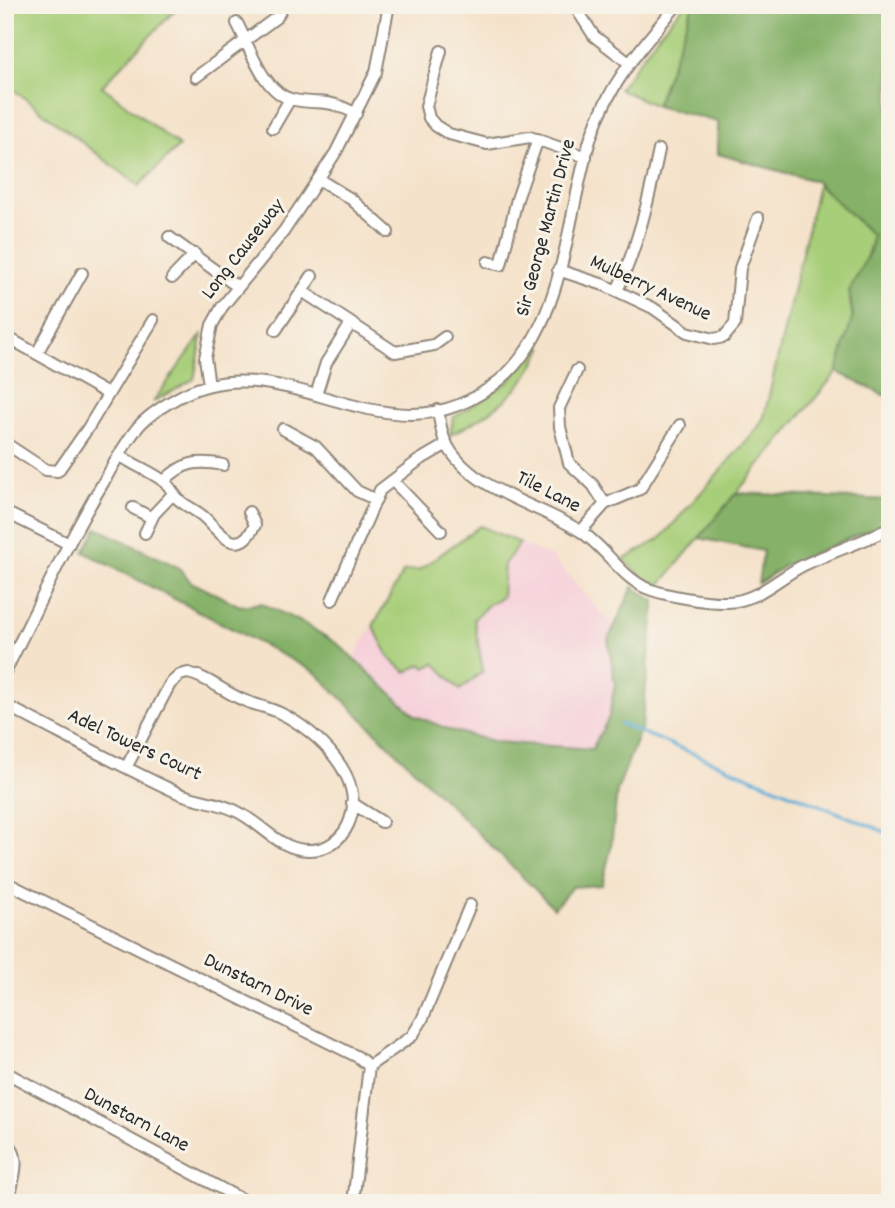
<svg xmlns="http://www.w3.org/2000/svg" width="895" height="1208" viewBox="0 0 895 1208" font-family="Dekko,sans-serif">
	<rect width="100%" height="100%" fill="#f7f3e8"/>
	<filter id="ink" filterUnits="userSpaceOnUse"><feTurbulence type="fractalNoise" baseFrequency=".0143" numOctaves="2"/><feDisplacementMap in="SourceGraphic" scale="14" xChannelSelector="R" yChannelSelector="G"/><feConvolveMatrix kernelMatrix="1 2 1 2 8 2 1 2 1" color-interpolation-filters="sRGB"/></filter>
	<filter id="wash" filterUnits="userSpaceOnUse"><feTurbulence type="fractalNoise" baseFrequency=".00686" numOctaves="4" result="noise"/><feDisplacementMap in="SourceGraphic" scale="28" xChannelSelector="R" yChannelSelector="G"/><feGaussianBlur stdDeviation="1.57" result="paint"/><feColorMatrix in="noise" values="0 0 0 0 0 0 0 0 0 0 0 0 0 0 0 0 0 1.4 0 .05"/><feComposite in="paint" operator="in"/></filter>
	<g filter="url(#wash)">
		<rect width="100%" height="100%" fill="#f5e2ca"/>
		<path fill="#f6cfd9" d="M 480,526 L 552,557 L 614,627 L 608,640 L 615,684 L 609,717 L 592,750 L 496,742 L 450,730 L 416,716 L 354,658 L 404,571 L 419,570 Z"/>
		<path fill="#a7ce78" stroke="#697c52" stroke-width="2" d="M 5,5 L 180,5 L 102,86 L 179,146 L 139,186 L 5,83 Z
			M 685,5 L 693,5 L 656,106 L 619,89 L 660,32 Z
			M 818,184 L 872,235 C 870,257 856,275 850,297 C 849,304 853,311 852,318 C 850,337 843,354 837,372 L 660,585 L 648,581 L 623,560 L 660,539 L 757,429 L 764,417 Z
			M 203,333 L 194,379 L 153,402 Z
			M 539,346 L 543,348 C 523,392 492,414 450,435 L 453,418 L 508,382 Z
			M 480,526 L 520,543 L 504,564 L 502,597 L 490,603 L 474,619 L 483,671 L 460,690 L 435,663 L 425,668 L 422,664 L 406,672 L 390,659 L 373,626 L 404,571 L 419,570 Z"/>
		<path fill="#85b168" stroke="#586e4a" stroke-width="2" d="M 693,5 L 890,5 L 887,297 L 890,398 L 837,372 L 853,315 L 849,291 L 870,251 L 872,235 L 815,181 L 718,154 L 718,122 L 656,106 Z
			M 736,493 L 890,500 L 890,521 L 783,567 L 758,584 L 763,551 L 699,538 Z
			M 97,528 L 178,567 L 191,582 L 240,606 L 261,603 L 303,623 L 338,644 L 416,716 L 450,730 L 496,742 L 592,749 L 609,717 L 615,684 L 608,640 L 633,587 L 655,601 L 642,725 L 617,791 L 611,848 L 602,885 L 572,887 L 554,908 L 315,672 L 84,552 Z"/>
		<g fill="none" stroke-linecap="round" stroke-linejoin="round">
			<path stroke="#5baed7" stroke-width="3.5" d="M 621,724 L 890,834"/>
		</g>
	</g>
	<g filter="url(#ink)">
		<g fill="none" stroke-linecap="round" stroke-linejoin="round">
			<g stroke="#90867a" stroke-width="14">
				<path id="street" d="M 574,5 L 594,36 L 629,63
					M 237,23 C 250,47 263,94 294,100 C 322,105 328,98 356,114
					M 441,51 L 426,106 L 429,118 L 436,126 L 449,134 L 487,144 L 530,137 L 586,157
					M 196,77 L 277,17 L 283,5
					M 273,128 L 290,99
					M 320,180 L 351,199 L 388,232
					M 169,237 L 238,287
					M 488,262 L 501,265 L 517,199 L 538,139
					M 558,270 L 604,285 L 653,308 L 687,332 L 714,339 L 724,337 L 735,324 L 740,268 L 758,218
					M 172,278 L 195,254
					M 302,291 L 395,352 L 434,345 L 445,337
					M 617,291 C 638,245 649,199 659,150
					M 276,330 L 312,276
					M 5,336 L 108,394
					M 37,353 L 82,273
					M 577,370 L 559,408 L 560,427 L 569,463 L 593,485 L 605,504
					M 209,385 L 205,358 L 212,325 L 222,307 L 284,231 L 336,152 L 376,72 L 389,5
					M 316,395 L 326,363 L 350,325
					M 438,410 C 440,421 441,432 445,441 C 468,490 539,504 580,531 C 604,546 619,574 644,587 C 661,595 708,603 727,602 C 756,602 778,578 802,566 C 831,552 861,543 890,528
					M 283,429 L 316,447 L 357,491 L 374,499
					M 5,443 L 46,470 L 58,471 L 88,428 L 153,320
					M 119,455 C 133,465 155,473 166,483 C 171,488 174,495 179,500 C 187,507 198,511 206,519 C 222,535 238,558 255,525 L 249,512
					M 164,481 C 183,462 197,460 223,465
					M 394,482 L 441,531
					M 133,508 L 152,518
					M 5,512 L 69,544
					M 581,531 L 605,504 L 640,489 L 680,425
					M 145,533 L 154,514 L 173,494
					M 332,600 L 380,490 L 418,461 L 447,444
					M 5,672 C 37,609 66,544 103,483 C 114,464 124,444 138,427 C 148,415 163,406 177,398 C 287,336 388,475 501,379 C 566,323 566,215 591,137 C 608,85 642,46 677,5
					M 5,705 C 62,734 118,765 176,792 C 195,801 217,801 236,811 C 262,823 279,851 310,850 C 326,850 341,840 348,825 C 369,779 317,731 280,713 C 268,707 253,705 241,699 C 223,691 207,677 188,673 L 180,675 L 170,684 L 127,766
					M 352,803 L 382,822
					M 5,882 L 358,1057 L 369,1066 L 353,1203
					M 369,1066 L 412,1036 L 422,1020 L 470,905
					M 5,1072 L 248,1203
					M 5,1139 C 25,1159 11,1179 9,1203"/>
			</g>
			<use href="#street" stroke="#fff" stroke-width="10"/>
		</g>
	</g>
	<g text-anchor="middle" dominant-baseline="central" stroke-width="6" stroke-linejoin="round" paint-order="stroke">
		<g font-size="21" fill="#2b2b2b" stroke="#f7f3e8">
			<text transform="translate(547 228) rotate(-75)">Sir George Martin Drive</text>
			<text transform="translate(244 250) rotate(-52)">Long Causeway</text>
			<text transform="translate(650 289) rotate(25)">Mulberry Avenue</text>
			<text transform="translate(548 493) rotate(27)">Tile Lane</text>
			<text transform="translate(134 746) rotate(25)">Adel Towers Court</text>
			<text transform="translate(258 986) rotate(26)">Dunstarn Drive</text>
			<text transform="translate(136 1121) rotate(28)">Dunstarn Lane</text>
		</g>
	</g>
	<rect width="895" height="1208" fill="none" stroke="#f7f3e8" stroke-width="28"/>
</svg>
